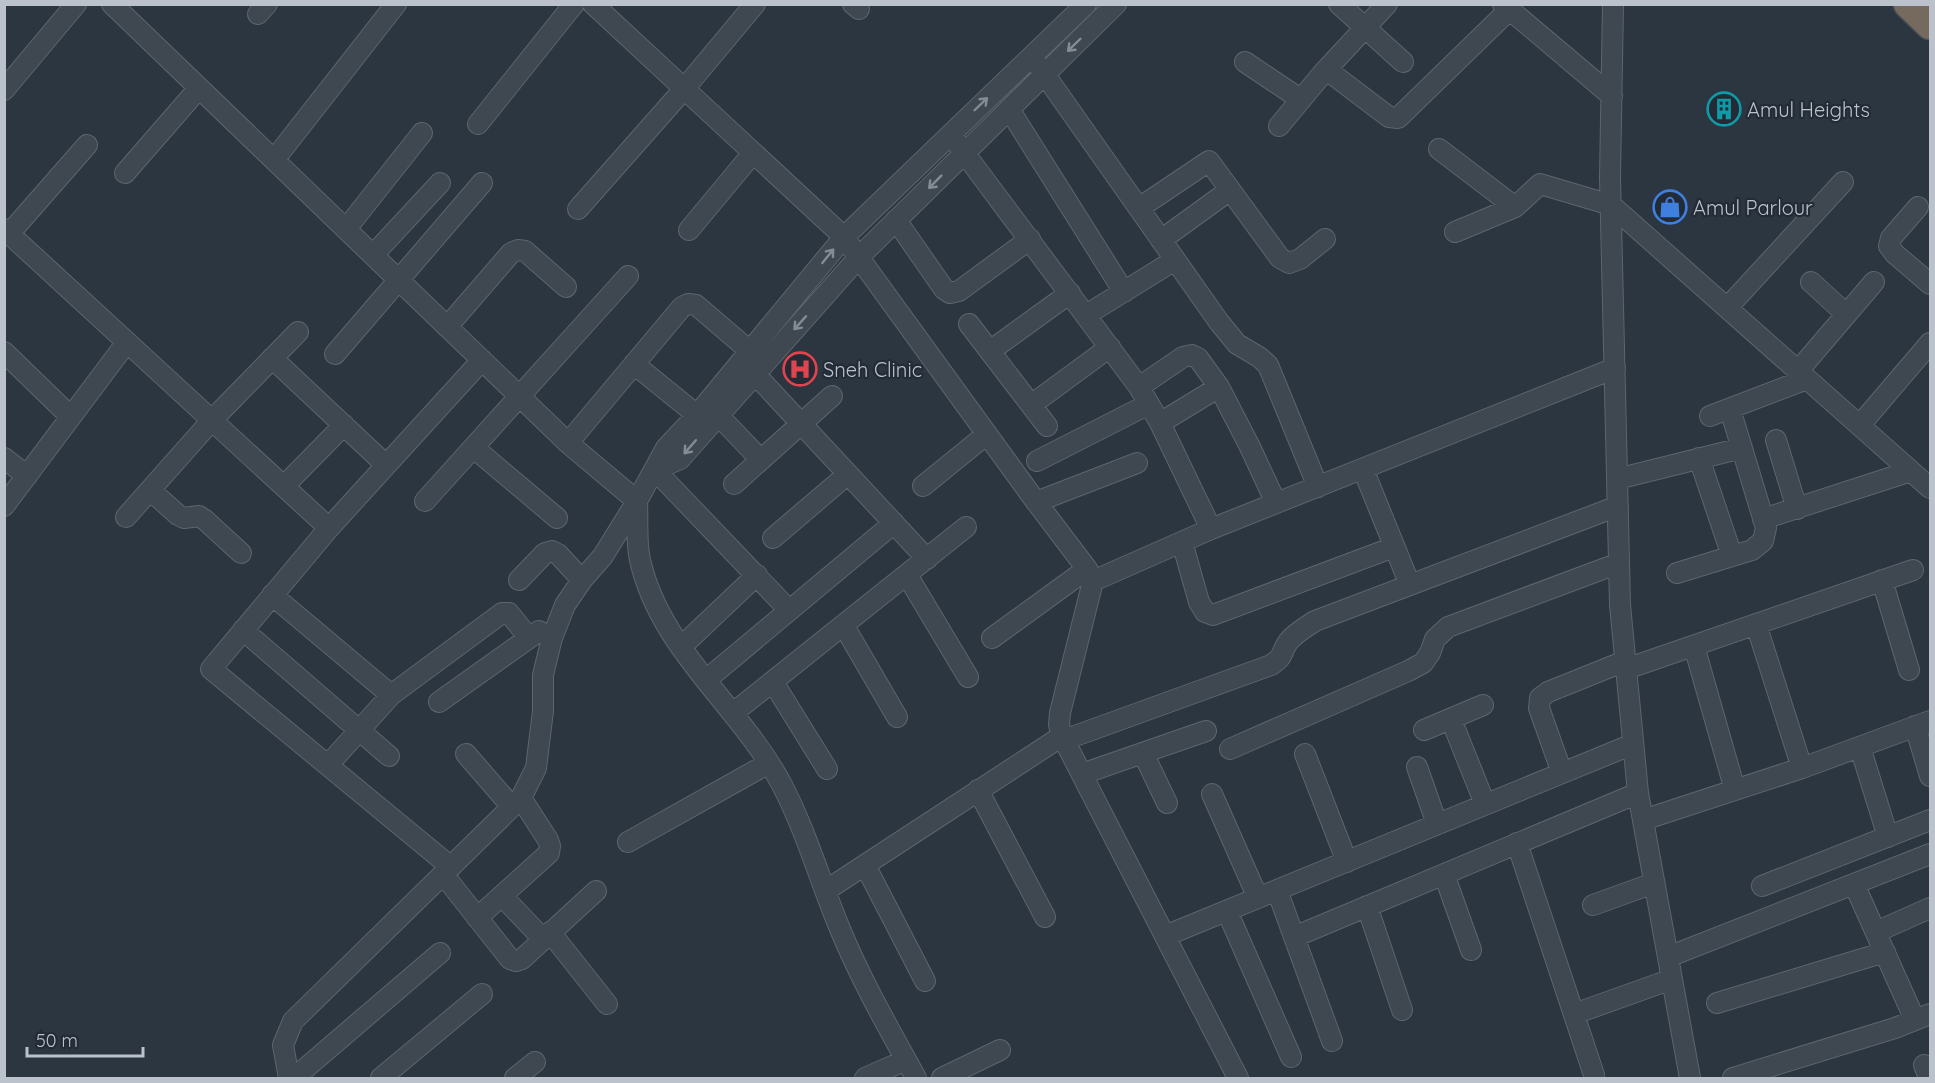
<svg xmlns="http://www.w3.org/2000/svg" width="1935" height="1083" viewBox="0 0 1935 1083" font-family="Quicksand,sans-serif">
	<rect width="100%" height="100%" fill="#2b3640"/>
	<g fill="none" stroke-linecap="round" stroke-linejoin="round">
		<g stroke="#5d656e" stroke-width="22">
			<path id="minor" d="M 112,4 L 568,443 L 637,501 C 638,520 636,542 640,560 C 660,650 741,707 782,785 C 806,831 820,881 840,929 C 861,980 889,1029 916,1078
				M 593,4 L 844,237 L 1031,495 L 1087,569 L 1093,581 L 1060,713 L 1059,725 L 1062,736 L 1238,1078
				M 853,4 L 859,9
				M 1339,4 L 1403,62
				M 1503,4 L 1612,96
				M 1613,4 L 1610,177 L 1620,605 L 1638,793 L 1690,1078
				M 258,14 L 267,4
				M 1245,62 L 1300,99
				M 1038,65 L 1219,322 L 1237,344 L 1259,357 L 1268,365 L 1318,487
				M 1327,70 L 1389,117 L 1398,118 L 1509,10
				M 4,90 L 76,4
				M 1009,109 L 1124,292
				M 478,124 L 574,4
				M 1279,126 L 1323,73 L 1387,4
				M 957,143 L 1139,387 L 1160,423 L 1211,529
				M 1439,149 L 1515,207
				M 274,160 L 396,4
				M 125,173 L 199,88
				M 1918,207 L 1891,238 L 1889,246 L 1895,254 L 1930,284
				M 1139,208 L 1209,161 L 1280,258 L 1289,263 L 1300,259 L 1325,239
				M 578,209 L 684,89 L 755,4
				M 896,220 L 944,289 L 950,293 L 959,291 L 1030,239
				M 4,229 L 329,528
				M 346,229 L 422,133
				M 689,230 L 753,153
				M 1455,232 L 1515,207 L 1540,184 L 1611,205 L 1930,488
				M 9,234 L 87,145
				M 1161,240 L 1230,190
				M 373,255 L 440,183
				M 1811,282 L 1846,314
				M 1727,308 L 1843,182
				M 1086,315 L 1175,260
				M 969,324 L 1047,426
				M 447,327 L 511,253 L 518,250 L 525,251 L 566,287
				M 990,351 L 1070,293
				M 4,352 L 71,417
				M 335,354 L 482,183
				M 272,358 L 386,465
				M 634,364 L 697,415
				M 1798,371 L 1874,282
				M 755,374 L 927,559
				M 1139,387 L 1183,357 L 1192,355 L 1198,358 L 1219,387 L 1250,447 L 1276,503
				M 1031,405 L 1110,347
				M 718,415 L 761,460
				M 1710,416 L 1807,379
				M 1160,423 L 1219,387
				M 1860,425 L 1930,343
				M 1776,440 L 1797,509
				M 568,443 L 682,307 L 688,304 L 696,305 L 758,358
				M 474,448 L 557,518
				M 4,458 L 27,476
				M 1699,458 L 1732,556
				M 1037,461 L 1149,404
				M 1363,469 L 1410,585
				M 655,470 L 680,459 L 859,257 L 1116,4
				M 655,470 L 789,610
				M 1617,479 L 1742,448
				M 734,484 L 832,396
				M 284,486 L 344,425
				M 923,486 L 987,434
				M 150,490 L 178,515 L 184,518 L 199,516 L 205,520 L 241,553
				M 425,501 L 628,276
				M 1036,502 L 1137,463
				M 4,506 L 127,342
				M 126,517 L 212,420 L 298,332
				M 1763,519 L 1911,471
				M 773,538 L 848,474
				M 1182,542 L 1199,602 L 1205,612 L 1213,615 L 1394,547
				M 1677,573 L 1752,550 L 1763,541 L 1766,528 L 1730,409
				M 907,575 L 968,677
				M 519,580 L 545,553 L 552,551 L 558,554 L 582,580
				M 1882,580 L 1909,670
				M 1093,581 L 1211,529 L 1615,368
				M 272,595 L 391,695
				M 1756,624 L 1802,768
				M 844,626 L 897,717
				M 243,630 L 389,756
				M 992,638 L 1087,569
				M 1694,646 L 1735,790
				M 681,647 L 757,575
				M 1626,669 L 1913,570
				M 706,680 L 894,523
				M 773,682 L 827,769
				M 439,702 L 539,631
				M 733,713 L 966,527
				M 1451,719 L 1485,804
				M 1915,726 L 1930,776
				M 1424,730 L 1483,705
				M 1064,740 L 1271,665 C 1285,656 1280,654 1288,642 C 1295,633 1306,627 1315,621 L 1618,506
				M 1860,747 L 1888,837
				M 1230,749 L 1408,671 L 1423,663 L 1430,653 L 1435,639 L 1448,627 L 1619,563
				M 1143,753 L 1167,803
				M 466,754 L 512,807
				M 1305,754 L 1347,862
				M 328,765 L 391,695 L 502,613 L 509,613 L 529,638
				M 1417,767 L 1437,824
				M 1562,773 L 1539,708 L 1540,698 L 1548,692 L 1625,661
				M 1082,774 L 1206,731
				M 978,790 L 1045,917
				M 1212,794 L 1258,898
				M 1643,820 L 1802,768 L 1930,721
				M 628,842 L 769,763
				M 1517,843 L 1594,1075
				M 865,865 L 925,981
				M 451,867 L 211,669 L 329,528 L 482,360
				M 443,874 L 510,959 L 516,961 L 522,959 L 596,891
				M 1444,874 L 1471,950
				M 1854,884 L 1915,1020
				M 1762,886 L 1930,820
				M 1277,890 L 1332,1041
				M 825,891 L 1062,736
				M 502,896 L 543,939
				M 1593,905 L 1654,883
				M 1367,906 L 1402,1010
				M 1227,911 L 1291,1057
				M 477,918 L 549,853 L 550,846 L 548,840 L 521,798
				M 550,932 L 607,1004
				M 1876,932 L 1930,908
				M 1165,936 L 1633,744
				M 1294,937 L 1638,793
				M 1668,957 L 1930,854
				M 1717,1003 L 1885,952
				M 1574,1014 L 1672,979
				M 1924,1065 L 1929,1078
				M 289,1078 L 283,1045 L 293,1021 L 521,798 L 536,768 L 543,711 L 543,675 L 552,638 L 565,605 L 582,580 L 603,556 L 637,501 L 666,448 L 697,415 L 844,237 L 1086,4
				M 294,1078 L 440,953
				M 381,1078 L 482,994
				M 515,1078 L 535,1062
				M 865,1078 L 906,1060
				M 942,1078 L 1000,1050
				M 1733,1078 L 1895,1028 L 1930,1014"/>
		</g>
		<g stroke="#49525b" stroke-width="31">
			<path id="highway" d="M 1908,4 L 1930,25"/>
		</g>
		<use href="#minor" stroke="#3f4751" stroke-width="20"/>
		<use href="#highway" stroke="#756a5d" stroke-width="28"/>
	</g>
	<defs><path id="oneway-shaft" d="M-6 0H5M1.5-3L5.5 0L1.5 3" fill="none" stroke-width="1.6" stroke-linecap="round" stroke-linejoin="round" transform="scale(1.5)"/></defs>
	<g stroke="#848b94">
		<use href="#oneway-shaft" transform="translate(1074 45) rotate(136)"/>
		<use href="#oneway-shaft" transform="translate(981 104) rotate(-44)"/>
		<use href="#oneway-shaft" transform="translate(935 182) rotate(135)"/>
		<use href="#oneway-shaft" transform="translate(828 256) rotate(-51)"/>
		<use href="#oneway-shaft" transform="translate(800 323) rotate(132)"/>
		<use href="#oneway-shaft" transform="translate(690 447) rotate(131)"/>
	</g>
	<defs>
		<g id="building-ring" transform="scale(1.725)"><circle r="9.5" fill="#232c36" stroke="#0f9aa8" stroke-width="1.5"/><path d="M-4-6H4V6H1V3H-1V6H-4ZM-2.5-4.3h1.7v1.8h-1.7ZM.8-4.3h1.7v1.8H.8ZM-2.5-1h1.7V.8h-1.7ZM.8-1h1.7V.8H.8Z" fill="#0f9aa8"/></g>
		<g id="shop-ring" transform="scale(1.725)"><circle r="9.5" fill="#232c36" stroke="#3f7fe0" stroke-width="1.5"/><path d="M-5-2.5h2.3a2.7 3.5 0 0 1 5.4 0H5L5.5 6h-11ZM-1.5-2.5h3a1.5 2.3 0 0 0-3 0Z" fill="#3f7fe0"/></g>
		<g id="hospital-ring" transform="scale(1.725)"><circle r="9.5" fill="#232c36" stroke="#e0444e" stroke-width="1.5"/><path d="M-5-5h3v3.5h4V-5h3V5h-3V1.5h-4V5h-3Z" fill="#e0444e"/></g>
	</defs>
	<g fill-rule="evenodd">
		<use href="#building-ring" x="1724" y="109"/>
		<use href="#shop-ring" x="1670" y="207"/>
		<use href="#hospital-ring" x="800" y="369"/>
	</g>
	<g text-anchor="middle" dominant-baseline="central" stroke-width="4.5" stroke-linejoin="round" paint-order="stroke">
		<g font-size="20" fill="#bcc2cb" stroke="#232c36" text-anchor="start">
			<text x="1747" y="109">Amul Heights</text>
			<text x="1693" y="207">Amul Parlour</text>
			<text x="823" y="369">Sneh Clinic</text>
		</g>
	</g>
	<rect width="1935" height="1083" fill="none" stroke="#bcc2cb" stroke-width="12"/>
	<path d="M27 1047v9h116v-9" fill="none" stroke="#bcc2cb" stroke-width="3"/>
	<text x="36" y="1047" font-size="18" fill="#bcc2cb" stroke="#232c36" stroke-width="4.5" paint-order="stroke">50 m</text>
</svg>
